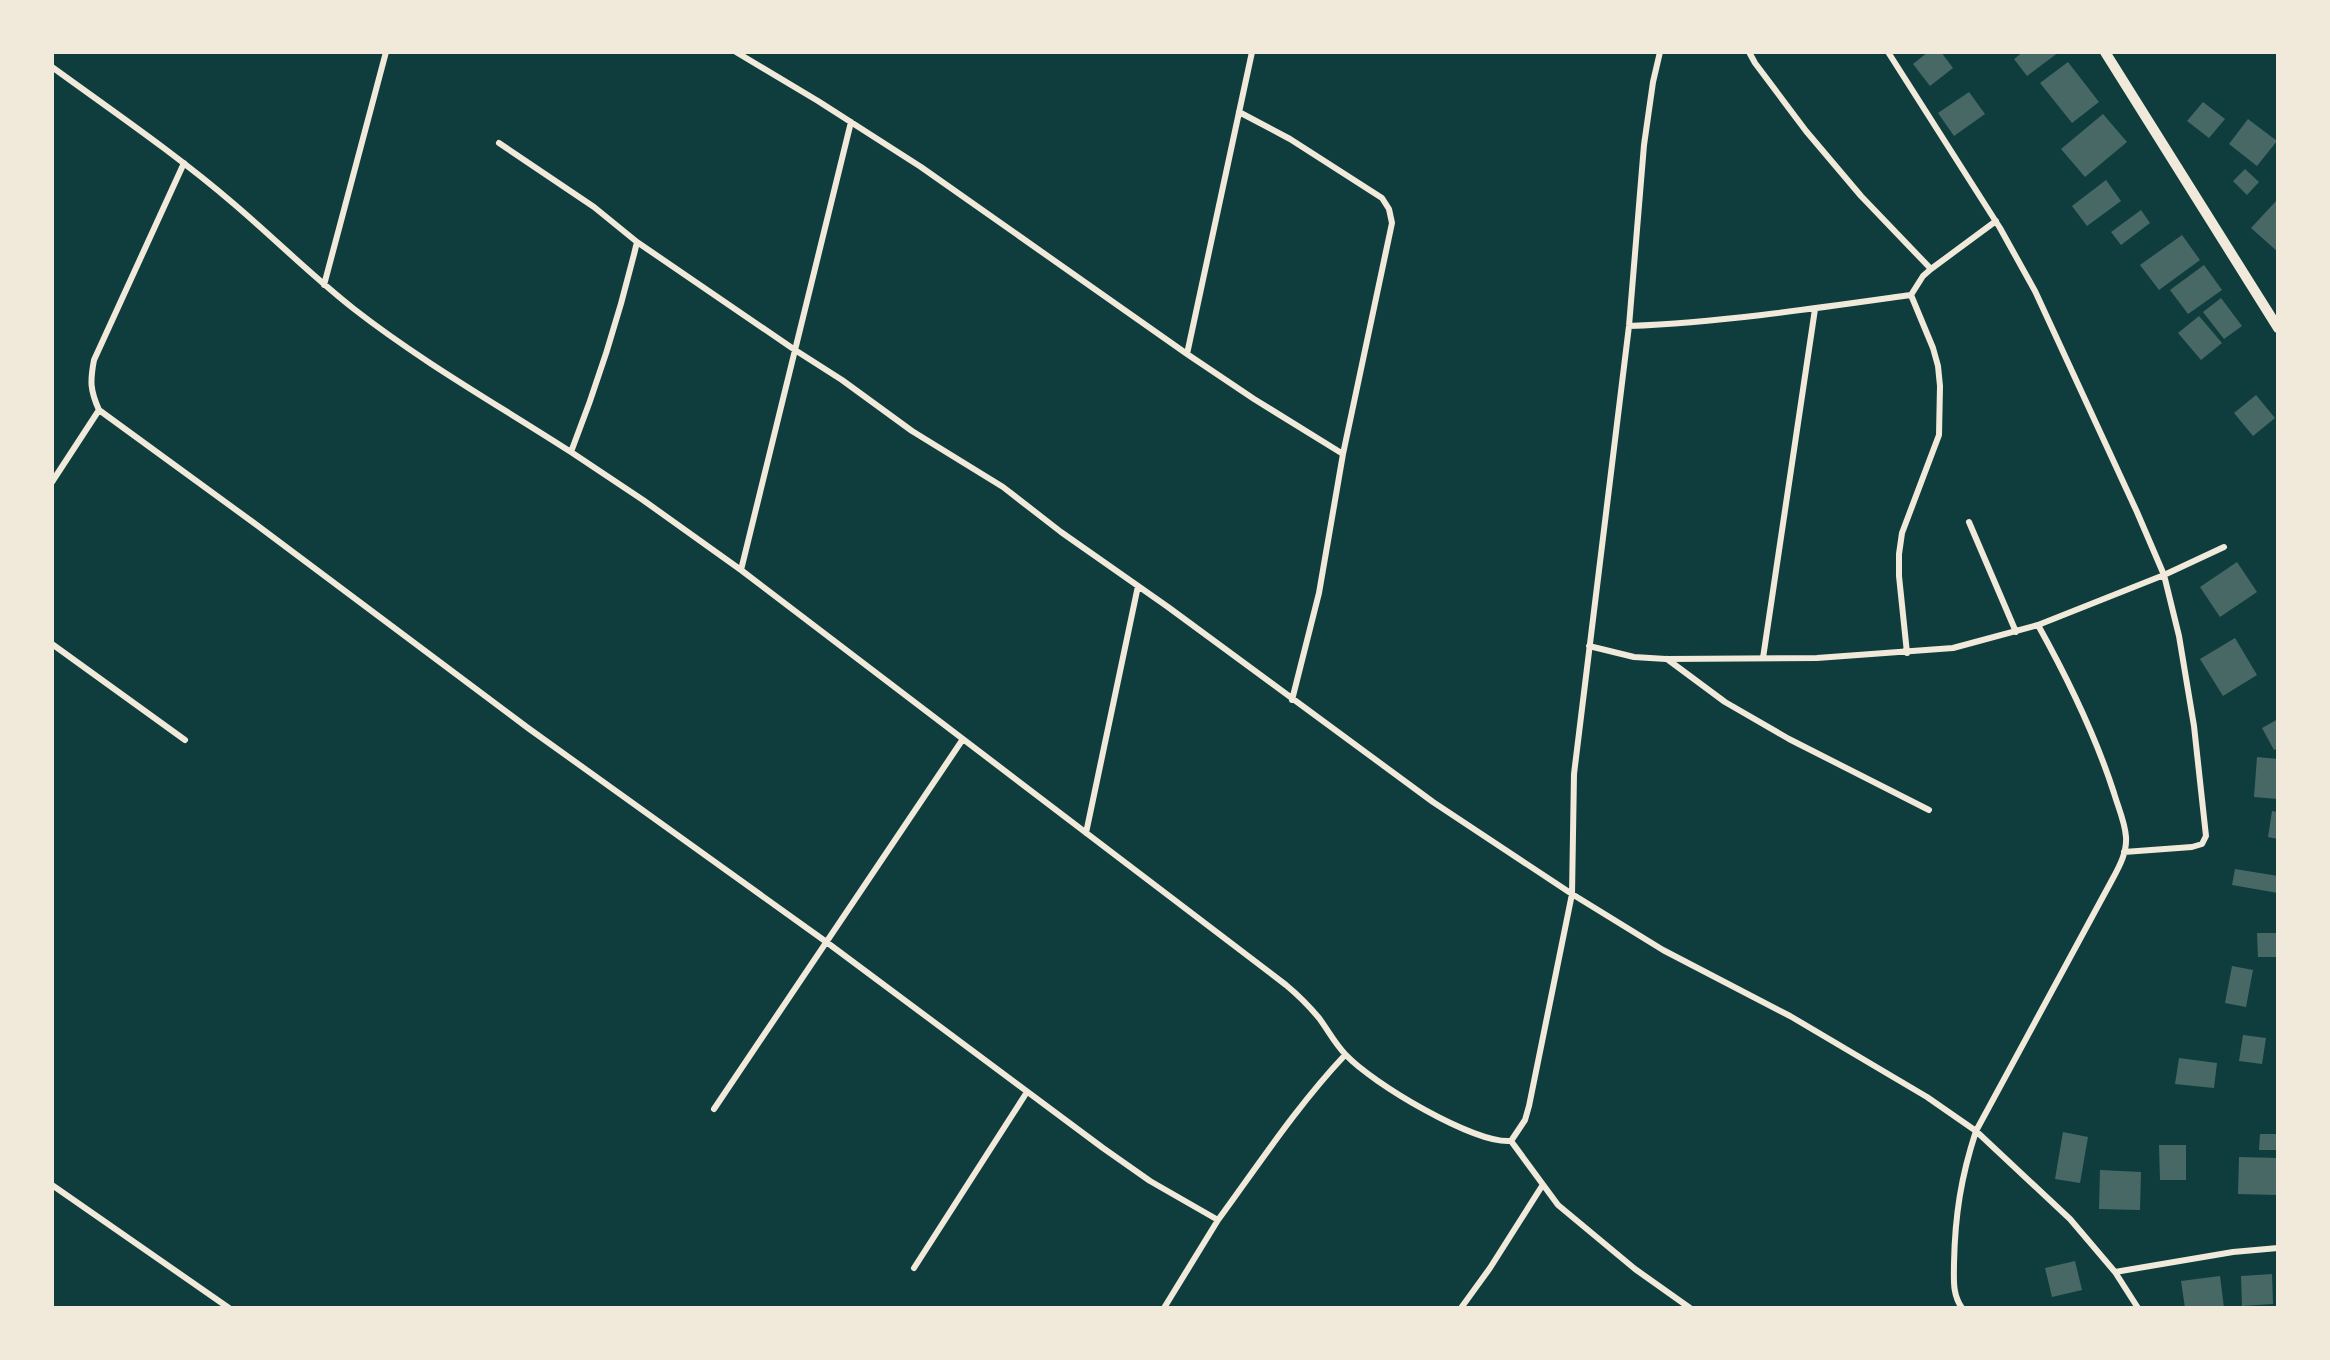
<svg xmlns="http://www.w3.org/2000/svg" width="2330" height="1360" viewBox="0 0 2330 1360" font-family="'Archivo Narrow',sans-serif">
	<rect width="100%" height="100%" fill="#0f3d3e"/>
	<path fill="#486865" d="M 1928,52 L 1941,52 L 1953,68 L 1930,86 L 1913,64 Z
		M 2023,52 L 2059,52 L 2027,76 L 2014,59 Z
		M 2068,62 L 2099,102 L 2072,123 L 2040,83 Z
		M 1969,92 L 1985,114 L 1954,136 L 1938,113 Z
		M 2203,102 L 2225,119 L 2209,138 L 2187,121 Z
		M 2103,114 L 2127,142 L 2085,177 L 2061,149 Z
		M 2248,119 L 2277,141 L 2257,166 L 2229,144 Z
		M 2245,169 L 2259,182 L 2247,195 L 2233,181 Z
		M 2106,180 L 2121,201 L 2087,226 L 2072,206 Z
		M 2278,199 L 2278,252 L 2251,228 Z
		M 2141,210 L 2150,223 L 2121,245 L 2111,232 Z
		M 2182,235 L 2200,260 L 2159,290 L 2140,265 Z
		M 2204,265 L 2222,290 L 2188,314 L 2170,290 Z
		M 2221,298 L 2242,326 L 2224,339 L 2203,312 Z
		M 2199,316 L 2222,343 L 2201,360 L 2178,333 Z
		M 2256,395 L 2275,418 L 2253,436 L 2234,413 Z
		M 2237,562 L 2257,592 L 2220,617 L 2200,587 Z
		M 2235,638 L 2257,675 L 2223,696 L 2200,659 Z
		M 2278,719 L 2278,748 L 2274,750 L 2262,728 Z
		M 2257,757 L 2278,759 L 2278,799 L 2254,797 Z
		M 2272,811 L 2278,812 L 2278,839 L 2268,837 Z
		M 2235,869 L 2278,876 L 2278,893 L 2232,885 Z
		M 2257,933 L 2278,933 L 2278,957 L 2258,957 Z
		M 2232,966 L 2253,970 L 2246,1007 L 2225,1003 Z
		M 2243,1035 L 2266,1038 L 2262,1064 L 2239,1061 Z
		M 2179,1058 L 2217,1063 L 2214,1088 L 2175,1084 Z
		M 2063,1132 L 2088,1137 L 2080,1183 L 2055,1179 Z
		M 2260,1134 L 2278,1134 L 2278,1150 L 2259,1150 Z
		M 2159,1145 L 2186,1145 L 2186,1180 L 2160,1180 Z
		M 2239,1157 L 2278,1158 L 2278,1195 L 2238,1194 Z
		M 2100,1170 L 2141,1172 L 2140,1210 L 2099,1209 Z
		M 2075,1261 L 2082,1290 L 2052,1297 L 2045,1268 Z
		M 2272,1274 L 2273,1304 L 2242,1306 L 2241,1276 Z
		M 2220,1276 L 2224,1308 L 2185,1308 L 2181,1281 Z"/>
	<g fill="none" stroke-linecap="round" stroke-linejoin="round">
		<path stroke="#f1e9da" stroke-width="6" d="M 736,52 L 818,101 L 921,167 L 1187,354 L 1254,399 L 1343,454
			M 1749,52 L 1755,63 L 1806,131 L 1861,196 L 1931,269
			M 1888,52 L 2000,228 L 2035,291 L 2137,512 L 2164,575 L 2179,636 L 2194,726 L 2206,836 L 2202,844 L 2192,847 L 2124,852
			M 52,67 C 114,112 177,155 234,204 C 275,239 312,276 354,309 C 422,362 498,405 571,452 C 598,383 620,314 637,242 L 594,207 L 499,143
			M 1239,112 L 1290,139 L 1382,198 L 1389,209 L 1392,223 L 1343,454 L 1319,593 L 1292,700
			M 184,163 L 94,360 C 90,381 90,390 99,410 L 254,523 L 528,728 L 825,941 L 1103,1148 L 1150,1181 L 1218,1220 C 1259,1164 1297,1106 1345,1055
			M 637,242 L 795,350 L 842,380 L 912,431 L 1003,487 L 1061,532 L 1168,607 L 1433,802 L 1572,894 L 1663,950 L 1790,1016 L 1927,1097 L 1976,1131 L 2070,1219 L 2115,1272 L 2233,1252 L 2278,1248
			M 324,285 L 386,52
			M 1911,295 L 1923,276 L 1931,269 L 1996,221
			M 1629,326 C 1724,322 1818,308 1911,295 L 1933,348 L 1938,366 L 1940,386 L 1939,435 L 1902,533 L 1899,554 L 1899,576 L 1907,653
			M 1187,354 L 1252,52
			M 571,452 L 643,500 L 741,570 L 1286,985 C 1298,995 1309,1006 1319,1018 C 1328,1030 1335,1044 1346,1055 C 1372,1083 1474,1144 1511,1141 L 1558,1205 L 1635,1269 L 1690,1308
			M 52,482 L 99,410
			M 1969,522 L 2016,632
			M 741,570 L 851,122
			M 52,644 L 185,740
			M 1589,646 L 1634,657 L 1666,659 L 1817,658 L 1953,648 L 2038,625 L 2164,575 L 2224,547
			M 1763,658 L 1815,309
			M 1667,659 L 1725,702 L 1789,739 L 1929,810
			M 1086,833 L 1138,586
			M 714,1109 L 963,739
			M 1511,1141 L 1525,1120 L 1529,1106 L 1572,894 L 1574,774 L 1629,326 L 1644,145 L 1653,82 L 1660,52
			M 52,1185 L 229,1308
			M 914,1268 L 1027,1092
			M 2115,1272 L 2138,1308
			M 1164,1308 L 1218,1220
			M 1461,1308 L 1490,1268 L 1542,1186
			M 1962,1308 C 1952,1294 1954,1279 1954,1263 C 1955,1215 1961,1177 1976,1131 L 2112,880 C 2119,867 2127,853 2126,837 C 2125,822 2118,807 2114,793 C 2095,734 2068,679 2038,625"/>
		<path stroke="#f1e9da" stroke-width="10" d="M 2105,52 L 2278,328"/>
	</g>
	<rect width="2330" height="1360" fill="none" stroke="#f1e9da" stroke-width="108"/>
</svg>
